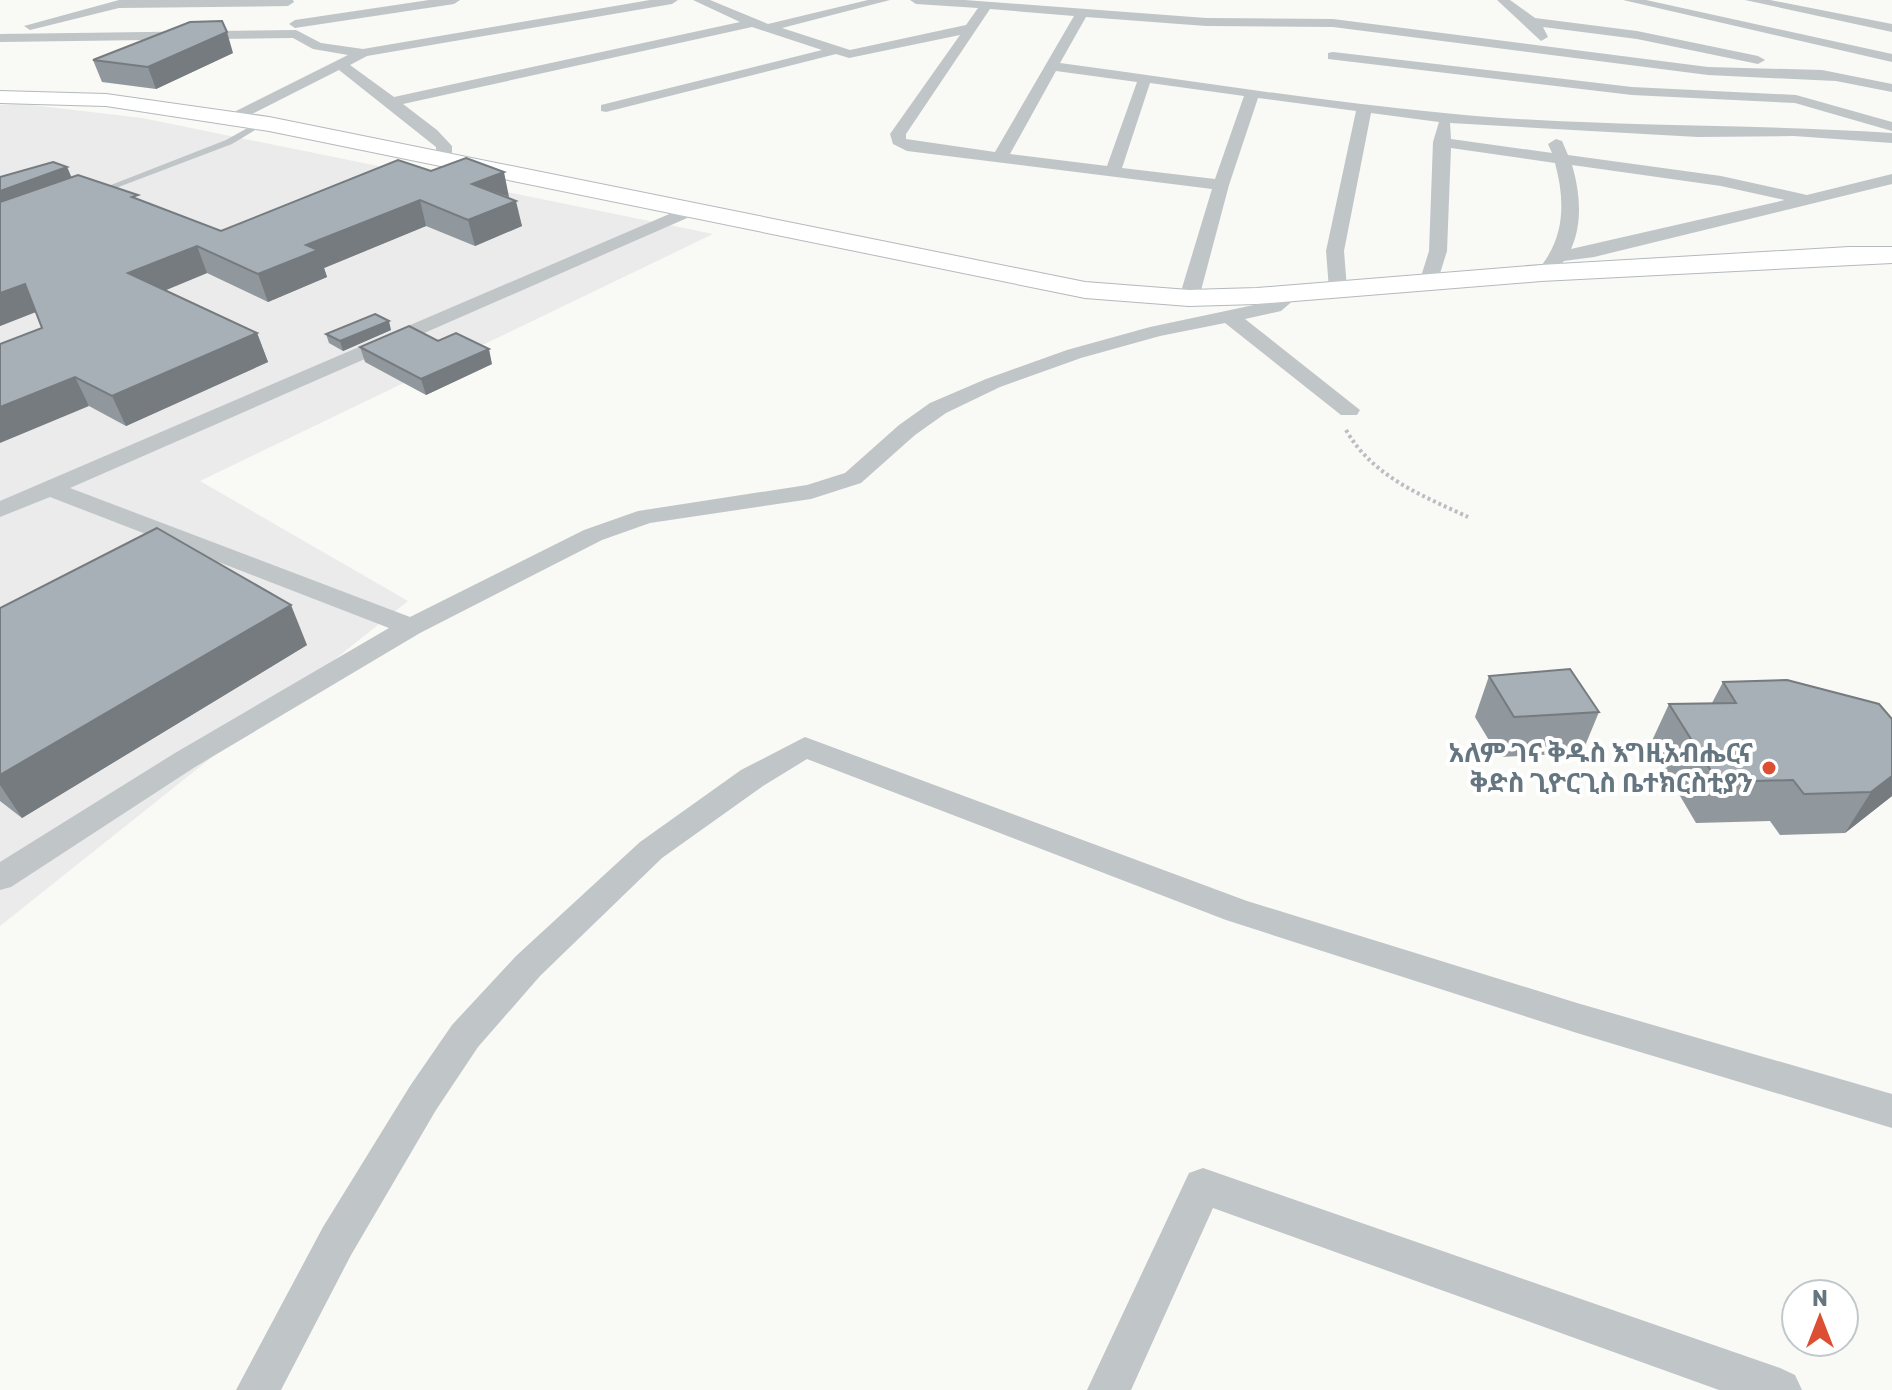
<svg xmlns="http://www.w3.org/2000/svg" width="1892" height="1390" viewBox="0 0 1892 1390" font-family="Rubik,'Noto Sans Ethiopic',sans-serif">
	<rect width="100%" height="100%" fill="#f9f9f6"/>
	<path fill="#eaebea" d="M 23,104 L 142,118 L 713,234 L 200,481 L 408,601 L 0,926 L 0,105 Z"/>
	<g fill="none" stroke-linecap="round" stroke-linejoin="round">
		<g stroke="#b3b9bd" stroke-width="2">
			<path id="secondary" d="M 0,91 L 106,94 L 269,117 L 1085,282 L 1189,290 L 1257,288 L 1541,265 L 1849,247 L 1892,247 L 1892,263 L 1541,281 L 1257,304 L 1189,306 L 1085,298 L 269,131 L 106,106 L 0,103 Z"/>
		</g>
		<path stroke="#bbbec0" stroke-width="4" stroke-dasharray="3 3" stroke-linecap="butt" d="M 1346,430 C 1373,477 1421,495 1468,517"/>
		<path fill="#c0c5c8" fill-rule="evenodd" d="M 260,121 L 267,123 L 232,144 L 100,194 L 93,192 L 226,140 Z"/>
		<path fill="#c0c5c8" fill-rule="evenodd" d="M 119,0 L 293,0 L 294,2 L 288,6 L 119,8 L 30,30 L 24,26 Z
			M 429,0 L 460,0 L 454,4 L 295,28 L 289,24 L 295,20 Z
			M 650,0 L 678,0 L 672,4 L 367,56 L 350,65 L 394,97 L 740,22 L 693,0 L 710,0 L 768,24 L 868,0 L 890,0 L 782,28 L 850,50 L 966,25 L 978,8 L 916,4 L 910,0 L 965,0 L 1206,18 L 1333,19 L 1708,67 L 1822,70 L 1892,84 L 1892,92 L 1836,81 L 1708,75 L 1333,27 L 1206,26 L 1086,17 L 1060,63 C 1188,80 1316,101 1444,113 C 1593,128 1743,123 1892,133 L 1892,143 L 1794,136 L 1698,137 L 1450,123 L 1451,139 L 1552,153 L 1548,144 L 1556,139 L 1562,141 L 1568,155 L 1721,176 L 1807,195 L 1892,174 L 1892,184 L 1594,257 L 1564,261 L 1557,269 L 1551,271 L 1542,265 C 1565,234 1565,200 1555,163 L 1451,148 L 1447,251 L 1437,283 L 1428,289 L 1419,283 L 1429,251 L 1433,142 L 1439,122 L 1371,113 L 1344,251 L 1347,289 L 1338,295 L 1329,289 L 1326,251 L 1356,111 L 1258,98 L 1229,185 L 1199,298 L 1189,304 L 1179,298 L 1212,189 L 907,151 L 893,144 L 890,134 L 960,35 L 849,58 L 836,54 L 606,112 L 601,111 L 601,105 L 822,50 L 752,27 L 403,104 L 437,130 L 452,146 L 452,161 L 444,166 L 436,161 L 436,147 L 339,70 L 236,122 L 226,122 L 226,116 L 348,55 L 313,49 L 293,38 L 0,42 L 0,34 L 296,30 L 321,43 L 363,49 ZM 990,9 L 1074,16 L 995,152 L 906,139 L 906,134 ZM 1056,71 L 1137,82 L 1107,166 L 1010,154 ZM 1150,83 L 1244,96 L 1215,179 L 1122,168 ZM 1572,165 L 1721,186 L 1785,200 L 1571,249 C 1583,223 1580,192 1572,165 Z
			M 1497,0 L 1510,0 L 1535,18 L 1637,31 L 1758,56 L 1765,60 L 1758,64 L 1637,39 L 1543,27 L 1548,37 L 1541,41 Z
			M 1623,0 L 1646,0 L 1892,54 L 1892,62 Z
			M 1745,0 L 1770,0 L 1892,24 L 1892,32 Z
			M 1333,52 L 1632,87 L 1796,95 L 1892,122 L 1892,131 L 1795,103 L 1632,95 L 1328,59 L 1328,53 Z
			M 688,206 L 694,207 L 697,211 L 694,215 L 70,488 L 410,617 L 584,530 L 638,511 L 807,485 L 845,473 L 899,425 L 930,403 L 986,379 L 1067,350 L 1150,327 L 1268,302 L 1294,286 L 1303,292 L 1281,311 L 1245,319 L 1360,410 L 1357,415 L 1341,415 L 1225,323 L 1160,336 L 1081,358 L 1000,387 L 946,413 L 915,435 L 861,483 L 811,499 L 650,523 L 602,540 L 420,633 L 195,767 L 11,887 L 0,890 L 0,862 L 175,753 L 389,628 L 50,497 L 0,517 L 0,501 Z
			M 805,737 L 1247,901 L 1577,1003 L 1892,1094 L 1892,1128 L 1577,1033 L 1226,920 L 807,759 L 763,786 L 662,858 L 540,976 L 478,1047 L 436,1110 L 351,1255 L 281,1390 L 236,1390 L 323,1227 L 410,1086 L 452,1025 L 516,956 L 640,842 L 741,770 Z
			M 1203,1168 L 1780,1368 L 1795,1375 L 1802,1390 L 1719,1390 L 1213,1208 L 1131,1390 L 1087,1390 L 1189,1173 Z"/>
		<use href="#secondary" fill="#fff" fill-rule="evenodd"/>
	</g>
	<path fill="#90979d" d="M 233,53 L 156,89 L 102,82 L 93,60 Z
		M 398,160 L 509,197 L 522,226 L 475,246 L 426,226 L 324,268 L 327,277 L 268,302 L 207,273 L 165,290 L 257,333 L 268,362 L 126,426 L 89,406 L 42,328 L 36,312 L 0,326 L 0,177 L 67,167 L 71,177 L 140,200 L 221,231 Z
		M 391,330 L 343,351 L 329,343 L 326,334 Z
		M 360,347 L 492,364 L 426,395 L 365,362 Z
		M 0,608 L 307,645 L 22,818 L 0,801 Z
		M 1489,676 L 1599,712 L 1582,753 L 1499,757 L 1475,717 Z
		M 1723,682 L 1892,796 L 1845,833 L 1780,835 L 1770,821 L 1696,823 L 1650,745 L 1669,704 L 1712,703 Z"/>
	<path fill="#757b7f" d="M 227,32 L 233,53 L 156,89 L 148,67 Z
		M 67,167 L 78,192 L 0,221 L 0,191 Z
		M 504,172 L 509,197 L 472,184 Z
		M 420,200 L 426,226 L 324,268 L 327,277 L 268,302 L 258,274 L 306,245 Z
		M 516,201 L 522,226 L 475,246 L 468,220 Z
		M 197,246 L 207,273 L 140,301 L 128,273 Z
		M 25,284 L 38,311 L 0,326 L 0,293 Z
		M 389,321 L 391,330 L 343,351 L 340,341 Z
		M 257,333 L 268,362 L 126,426 L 112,396 Z
		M 489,349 L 492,364 L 426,395 L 421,379 Z
		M 75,377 L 89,406 L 0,443 L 0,407 Z
		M 291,605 L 307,645 L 22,818 L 0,785 L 0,775 Z
		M 1892,776 L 1892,796 L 1845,833 L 1871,792 Z"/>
	<path fill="#a7b0b6" stroke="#757b7f" stroke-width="2" d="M 222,21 L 227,32 L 148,67 L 93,60 L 190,22 Z
		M 466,158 L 504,172 L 472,184 L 516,201 L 468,220 L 420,200 L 306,245 L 318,250 L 258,274 L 197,246 L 128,273 L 257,333 L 112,396 L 75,377 L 0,407 L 0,344 L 42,328 L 25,284 L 0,293 L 0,202 L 78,175 L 138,195 L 132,197 L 221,231 L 398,160 L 431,171 Z
		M 53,162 L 67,167 L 0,191 L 0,177 Z
		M 375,314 L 389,321 L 340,341 L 326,334 Z
		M 409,326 L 438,341 L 456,333 L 489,349 L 421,379 L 360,347 Z
		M 157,528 L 291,605 L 0,775 L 0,608 Z
		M 1570,669 L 1599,712 L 1514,717 L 1489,676 Z
		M 1787,680 L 1879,704 L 1892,719 L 1892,776 L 1871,792 L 1804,794 L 1793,780 L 1718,782 L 1669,704 L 1736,703 L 1723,682 Z"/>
	<circle fill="#dd4f33" stroke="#fff" stroke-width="3" cx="1769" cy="768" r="8"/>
	<g text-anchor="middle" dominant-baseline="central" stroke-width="8" stroke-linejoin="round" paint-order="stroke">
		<g font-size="26" font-weight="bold" fill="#657680" stroke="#fff" text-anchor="end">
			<text x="1753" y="753">አለም ገና ቅዱስ እግዚአብሔርና<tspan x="1753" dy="30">ቅድስ ጊዮርጊስ ቤተክርስቲያን</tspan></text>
		</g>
	</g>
	<g transform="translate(1820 1318)"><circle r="38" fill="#ffffff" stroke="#c1c8cc" stroke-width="2"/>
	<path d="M0-6L14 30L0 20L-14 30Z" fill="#dd4f33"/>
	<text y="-12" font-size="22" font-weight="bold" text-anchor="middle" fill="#657680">N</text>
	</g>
</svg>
